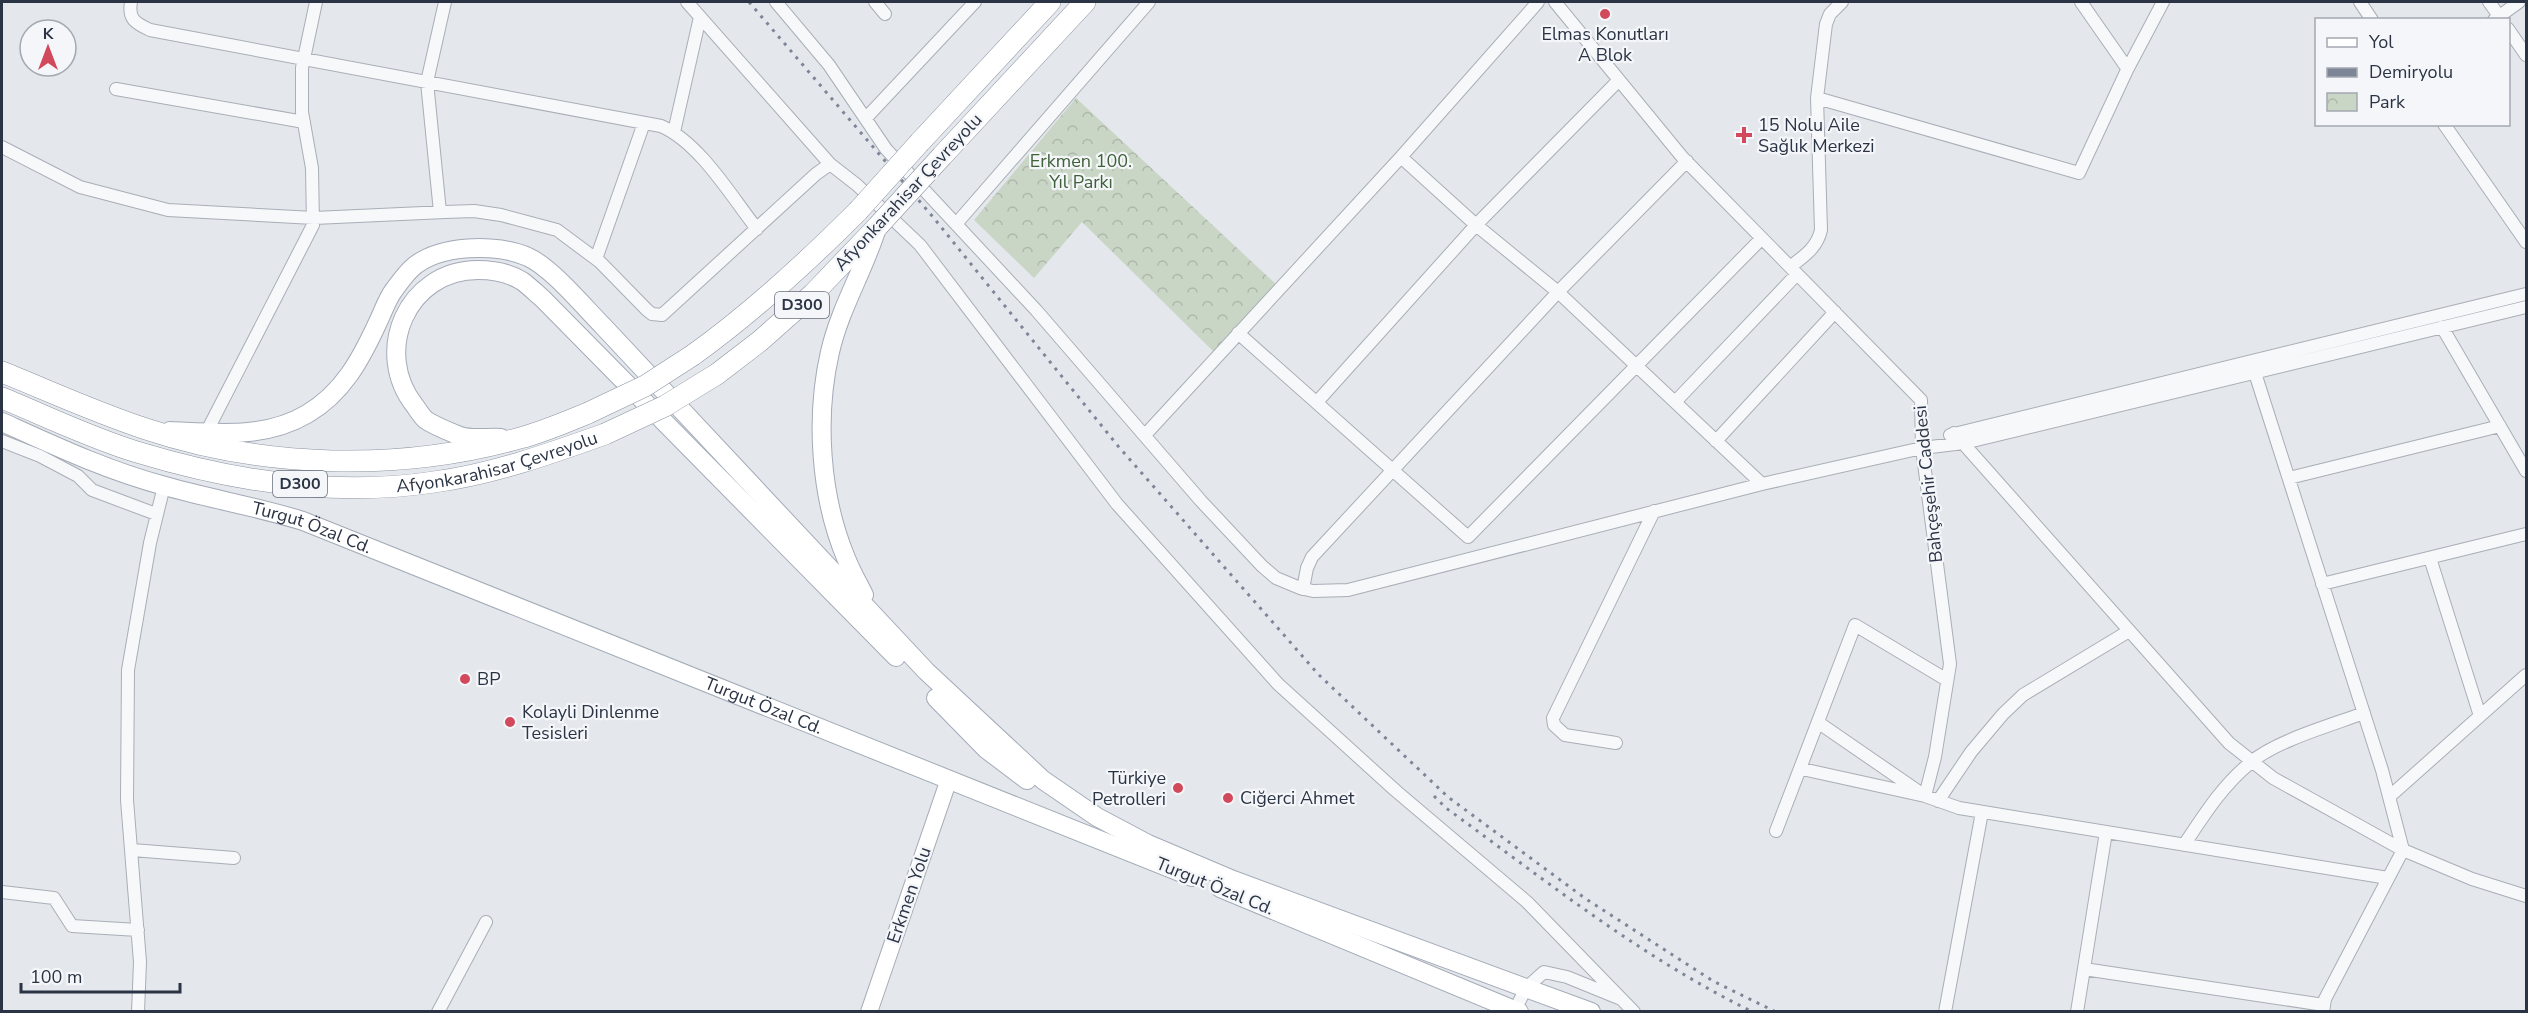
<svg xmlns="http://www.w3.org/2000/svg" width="2528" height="1013" viewBox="0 0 2528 1013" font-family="'Nunito Sans',sans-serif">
	<defs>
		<pattern id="park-crowns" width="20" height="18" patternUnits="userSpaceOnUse" patternTransform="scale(1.5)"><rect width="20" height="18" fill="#c9d6c5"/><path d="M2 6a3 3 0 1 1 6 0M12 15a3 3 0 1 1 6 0" fill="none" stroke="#adb8ab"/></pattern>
	</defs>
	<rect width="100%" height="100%" fill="#e4e7ec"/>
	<path fill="url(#park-crowns)" d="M 1076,98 L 1279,287 L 1218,356 L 1082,222 L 1034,278 L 974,220 Z"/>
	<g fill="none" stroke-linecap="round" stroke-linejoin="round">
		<g stroke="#a9aeb7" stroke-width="14">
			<path id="street" d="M 131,2 C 128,19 135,23 150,30 L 661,126 C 700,143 731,196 757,229
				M 776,2 L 829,65 L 886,149 L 1036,310 L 1201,501 L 1262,566 L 1276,578 L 1300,588 L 1313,591 L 1348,590 L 1762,484
				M 875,2 L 885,14
				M 1555,2 L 1683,158 L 1921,400 L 1922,448 L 1950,664 L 1935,757 L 1925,796 L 1819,723
				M 2081,2 L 2127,68
				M 2360,2 L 2372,20
				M 2489,2 L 2502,20
				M 2494,20 L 2519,2
				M 2508,29 L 2526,55
				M 116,89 L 304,122
				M 1817,98 L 2079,173 L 2127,70 L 2163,2
				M 866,118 L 975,2
				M 2444,124 L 2526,242
				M 674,132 L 700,17
				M 2,147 L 80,187 L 168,210 L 314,218 L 445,212 L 474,211 L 501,215 L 557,230 L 600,262 L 647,310 L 652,314 L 662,315 L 816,174 L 830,164 L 687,2
				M 1401,157 L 1476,225 L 1558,292 L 1762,484 L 1922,448 L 1964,443 L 2526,307
				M 830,164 L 857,185 L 920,245 L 1117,504 L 1278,684 L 1396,791 L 1527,902 L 1634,1012
				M 440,212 L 427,82 L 445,2
				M 956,224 L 1149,2
				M 596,259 L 644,123
				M 1790,267 C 1804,256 1817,248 1821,230 L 1817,98 L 1826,24 L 1830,14 L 1842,2
				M 2442,327 L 2526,471
				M 1238,333 L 1468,537 L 1762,238
				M 2255,373 L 2382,770 L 2403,850 L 2325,999 L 2323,1012
				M 1317,402 L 1476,225 L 1619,80
				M 1675,402 L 1797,274
				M 206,433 L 313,225 L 312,168 L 302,112 L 302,68 L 316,2
				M 1954,433 L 2229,743 L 2273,778 L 2403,850 L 2472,879 L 2526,896
				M 1145,435 L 1401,157 L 1538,2
				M 1950,435 L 2526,294
				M 2,441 L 40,456 L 78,476 L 92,490 L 156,514
				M 1716,441 L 1835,312
				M 2289,478 L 2500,426
				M 2430,558 L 2480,716
				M 2322,584 L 2526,534
				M 1303,589 L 1307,568 L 1312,557 L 1558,292 L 1687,161
				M 1616,743 L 1565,735 L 1554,725 L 1553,718 L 1654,511
				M 1802,769 L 1925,796 L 1959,808 L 2388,878
				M 2389,797 L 2526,675
				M 1938,801 L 1971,752 L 2003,714 L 2023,695 L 2129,631
				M 1776,831 L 1855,625 L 1947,680
				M 2184,845 C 2204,815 2222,786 2250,763 C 2275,741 2332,725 2364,713
				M 132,850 L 234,858
				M 2,892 L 54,898 L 72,926 L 138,930
				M 2084,969 L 2324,1005
				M 1515,1010 L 1526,988 L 1544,972 L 1567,977 L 1621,999
				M 138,1012 L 140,962 L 127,800 L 128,670 L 150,543 L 164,486
				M 438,1012 L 486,922
				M 1945,1012 L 1982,812
				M 2077,1012 L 2106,832"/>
		</g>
		<g stroke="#a9aeb7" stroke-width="18">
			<path id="secondary" d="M 869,1012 L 949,779"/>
		</g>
		<g stroke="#a3abb8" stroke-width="20">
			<g id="primary">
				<path id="s1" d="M 2,422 C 55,446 108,471 165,486 C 211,499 258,507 303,521 L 1192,877"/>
				<path d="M 170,431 C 216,433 265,439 307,414 C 343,393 361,359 378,322 C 383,312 387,299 394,290 C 399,283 405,275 411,269 C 437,244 498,243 528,257 C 551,267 584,307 602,325 L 926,671 L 1043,780 L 1097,817 L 1148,844 L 1233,880 L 1591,1012"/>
				<path d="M 501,438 C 488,437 471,440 460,436 C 450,432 435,426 426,420 C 422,417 418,410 415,406 C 372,352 407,270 478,270 C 493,270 509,273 522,281 C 529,286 536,293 543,299 L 896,657"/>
				<path d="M 864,595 C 858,583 851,571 846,558 C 820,496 815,417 830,352 C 840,308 864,270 877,228"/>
				<path d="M 936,698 L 986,749 L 1027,780"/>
				<path d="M 1220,888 L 1519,1012"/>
			</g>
		</g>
		<g stroke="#8b94a3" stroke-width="22">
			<g id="highway">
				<path d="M 920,142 L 1050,2"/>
				<path d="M 942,156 L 1085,2"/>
				<path d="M 693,355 C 753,312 806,263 858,211"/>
				<path d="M 2,372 C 49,391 97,413 146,429 C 263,468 400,472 520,438 C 543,432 566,422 588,413"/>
				<path d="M 717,374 L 760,341 L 813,294 L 878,226"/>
				<path id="s2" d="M 2,398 C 46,416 91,438 137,452 C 232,481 336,497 434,482 C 493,474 549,454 605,434"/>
			</g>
		</g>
		<use href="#street" stroke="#f7f8fa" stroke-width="12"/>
		<use href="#secondary" stroke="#fff" stroke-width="16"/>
		<use href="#primary" stroke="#fff" stroke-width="18"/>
		<use href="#highway" stroke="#fff" stroke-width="21"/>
		<path stroke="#7d8696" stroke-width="3" stroke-dasharray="3 6" stroke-linecap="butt" d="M 749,2 L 933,217 L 1118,446 L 1319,675 L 1448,797 L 1586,899 L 1713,981 L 1776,1012
			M 1434,796 L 1446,808 C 1545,880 1642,958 1753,1012"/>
		<g stroke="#8b94a3" stroke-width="22" stroke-linecap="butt">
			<path id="highway-bridge" d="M 858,211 L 920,142
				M 878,226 L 942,156
				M 588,413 L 645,386 L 693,355
				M 605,434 L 665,406 L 717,374"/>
		</g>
		<use href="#highway-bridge" stroke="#fff" stroke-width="21"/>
	</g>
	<g fill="#d1495b" stroke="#f4f6f9" stroke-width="2">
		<circle cx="1605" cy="14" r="6"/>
		<path d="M1741 126h6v6h6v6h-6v6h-6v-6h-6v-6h6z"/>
		<circle cx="465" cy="679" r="6"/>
		<circle cx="510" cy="722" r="6"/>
		<circle cx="1178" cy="788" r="6"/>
		<circle cx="1228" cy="798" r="6"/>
	</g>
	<g text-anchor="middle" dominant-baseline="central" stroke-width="4.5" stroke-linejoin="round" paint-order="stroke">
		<g fill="#f4f6f9" stroke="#676e7b" stroke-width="1.5">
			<rect x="775" y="292" width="54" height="26" rx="4.5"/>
			<rect x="273" y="471" width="54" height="26" rx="4.5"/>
		</g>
		<g font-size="16" font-weight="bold" fill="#2b3445">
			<text x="802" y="305">D300</text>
			<text x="300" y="484">D300</text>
		</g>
		<g font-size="18" fill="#2b3445" stroke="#f4f6f9" text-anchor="start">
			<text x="1605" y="34" text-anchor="middle">Elmas Konutları<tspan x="1605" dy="21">A Blok</tspan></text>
			<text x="1758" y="125">15 Nolu Aile<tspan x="1758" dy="21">Sağlık Merkezi</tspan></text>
			<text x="477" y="679">BP</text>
			<text x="522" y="712">Kolayli Dinlenme<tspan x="522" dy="21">Tesisleri</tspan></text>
			<text x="1166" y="778" text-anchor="end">Türkiye<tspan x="1166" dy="21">Petrolleri</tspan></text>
			<text x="1240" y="798">Ciğerci Ahmet</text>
		</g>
		<g font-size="18" fill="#3f6138" stroke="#f4f6f9">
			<text x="1081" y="161">Erkmen 100.<tspan x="1081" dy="21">Yıl Parkı</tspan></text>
		</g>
		<g font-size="18" fill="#2b3445" stroke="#f4f6f9">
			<text transform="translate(908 192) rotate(-47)">Afyonkarahisar Çevreyolu</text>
			<text stroke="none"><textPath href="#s2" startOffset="512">Afyonkarahisar Çevreyolu</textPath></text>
			<text transform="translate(1928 484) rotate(-96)">Bahçeşehir Caddesi</text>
			<text stroke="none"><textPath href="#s1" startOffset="328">Turgut Özal Cd.</textPath></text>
			<text stroke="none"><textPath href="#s1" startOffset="814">Turgut Özal Cd.</textPath></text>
			<text transform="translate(1215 886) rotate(22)">Turgut Özal Cd.</text>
			<text transform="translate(909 895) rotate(-71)">Erkmen Yolu</text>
		</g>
	</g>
	<rect width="2528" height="1013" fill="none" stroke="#2b3445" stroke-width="6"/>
	<rect x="2315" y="18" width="195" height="108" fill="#f4f6f9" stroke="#a4a8b1" stroke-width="1.5"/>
	<rect x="2327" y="38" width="30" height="9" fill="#ffffff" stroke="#a4a8b1" stroke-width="1.5"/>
	<text x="2369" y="48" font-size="18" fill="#2b3445">Yol</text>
	<rect x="2327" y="68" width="30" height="9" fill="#7d8696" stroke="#a4a8b1" stroke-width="1.5"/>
	<text x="2369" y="78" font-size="18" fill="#2b3445">Demiryolu</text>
	<rect x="2327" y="93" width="30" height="18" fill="url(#park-crowns)" stroke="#a4a8b1" stroke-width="1.5"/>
	<text x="2369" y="108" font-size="18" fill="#2b3445">Park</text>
	<g transform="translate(48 48)"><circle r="28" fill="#f4f6f9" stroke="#a4a8b1" stroke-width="1.5"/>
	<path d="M0-4.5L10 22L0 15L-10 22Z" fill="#d1495b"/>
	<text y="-9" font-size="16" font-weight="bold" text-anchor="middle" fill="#2b3445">K</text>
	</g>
	<path d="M21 983v9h159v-9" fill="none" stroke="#2b3445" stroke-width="3"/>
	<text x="30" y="983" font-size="18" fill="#2b3445" stroke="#f4f6f9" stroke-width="4.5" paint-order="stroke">100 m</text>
</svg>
